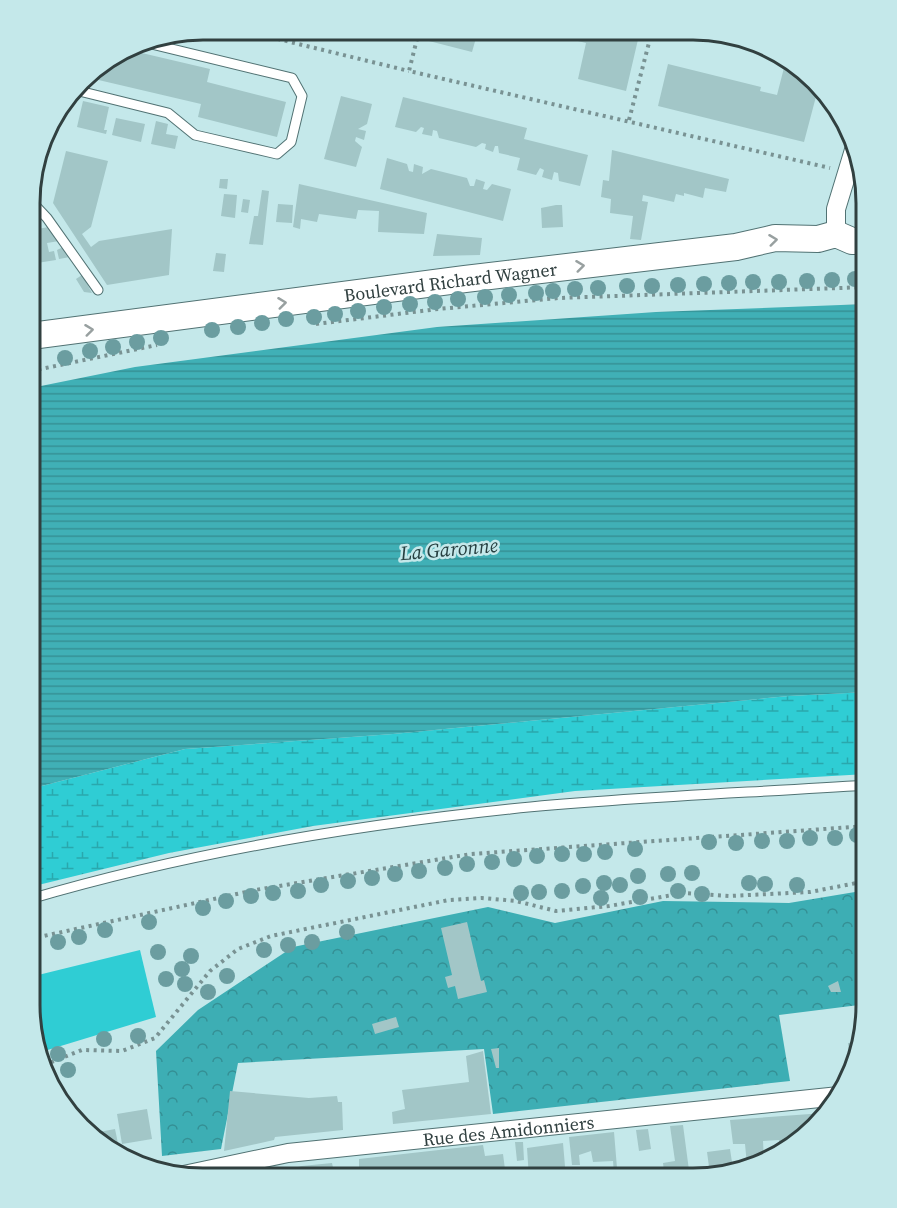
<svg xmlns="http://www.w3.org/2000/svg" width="897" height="1208" viewBox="0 0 897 1208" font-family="'Source Serif 4',serif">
	<defs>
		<pattern id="forest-crowns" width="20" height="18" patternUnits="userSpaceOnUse" patternTransform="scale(1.5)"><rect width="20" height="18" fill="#3daeb4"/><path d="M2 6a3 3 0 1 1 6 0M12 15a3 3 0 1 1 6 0" fill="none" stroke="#348f94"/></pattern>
		<pattern id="wetland-marsh" width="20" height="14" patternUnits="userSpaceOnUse" patternTransform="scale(1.5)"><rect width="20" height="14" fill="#2fcdd4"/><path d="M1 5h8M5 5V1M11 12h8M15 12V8" fill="none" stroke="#29a8ad"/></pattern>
		<pattern id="water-rules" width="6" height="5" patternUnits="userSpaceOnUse" patternTransform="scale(1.5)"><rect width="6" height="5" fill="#40b0b6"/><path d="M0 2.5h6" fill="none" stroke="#369195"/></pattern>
	</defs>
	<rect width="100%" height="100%" fill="#c4e8ea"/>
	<path fill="url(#forest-crowns)" d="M 867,890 L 867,1004 L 779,1015 L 790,1081 L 493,1114 L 484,1049 L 238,1063 L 221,1149 L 162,1156 L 156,1051 L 198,1010 L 293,947 L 488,907 L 555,923 L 663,901 L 789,903 Z"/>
	<path fill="url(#wetland-marsh)" d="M 867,692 L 867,774 L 575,791 L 313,826 L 169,853 L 30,887 L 30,789 L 185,749 L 393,734 L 789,696 Z"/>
	<path fill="#2fcdd4" d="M 140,950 L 156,1017 L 41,1052 L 30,1005 L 30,977 Z"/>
	<path fill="url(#water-rules)" d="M 867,304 L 867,692 L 789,696 L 393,734 L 185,749 L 30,789 L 31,388 L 135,367 L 437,327 L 656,312 Z"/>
	<path fill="#a2c6c7" d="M 427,31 L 478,31 L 472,52 L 425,40 Z
		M 580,31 L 640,31 L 626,91 L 578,79 L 586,43 L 578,41 Z
		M 129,50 L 210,69 L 207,82 L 286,102 L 277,137 L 198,117 L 201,104 L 90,78 L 92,71 Z
		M 786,60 L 799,66 L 818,89 L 804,142 L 658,106 L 668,64 L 761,87 L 760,91 L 777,95 Z
		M 341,96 L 372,104 L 367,124 L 358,129 L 366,131 L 364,140 L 356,137 L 355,141 L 362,147 L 356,167 L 324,159 Z
		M 403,97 L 527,128 L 524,139 L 588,155 L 580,186 L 559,181 L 558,173 L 554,172 L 552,180 L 542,177 L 544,170 L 540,168 L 536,175 L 517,170 L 520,158 L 499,153 L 498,146 L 495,146 L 493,152 L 485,149 L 486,144 L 482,143 L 476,147 L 439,138 L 437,131 L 433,130 L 432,136 L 422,134 L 424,128 L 421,127 L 416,132 L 395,127 Z
		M 83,101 L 109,107 L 104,130 L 107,130 L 106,134 L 77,127 Z
		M 116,118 L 145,124 L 141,142 L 112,135 Z
		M 156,121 L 168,124 L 166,134 L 178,136 L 175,149 L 151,144 Z
		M 612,150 L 729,179 L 726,192 L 705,188 L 703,198 L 684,193 L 684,196 L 676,194 L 674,202 L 643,195 L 642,201 L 648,202 L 641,240 L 630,239 L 633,216 L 610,213 L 611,199 L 601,197 L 603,180 L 609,181 Z
		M 66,151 L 108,161 L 91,227 L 82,234 L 91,247 L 99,241 L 172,229 L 169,275 L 107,285 L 53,203 Z
		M 387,158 L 407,164 L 409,171 L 413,172 L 414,164 L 423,167 L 422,174 L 431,169 L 467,178 L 470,186 L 474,186 L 476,179 L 485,182 L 483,189 L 487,190 L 492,184 L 511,189 L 503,221 L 380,189 Z
		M 220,179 L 228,179 L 227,189 L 219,188 Z
		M 299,184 L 427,213 L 424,234 L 378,232 L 379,211 L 358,210 L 356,219 L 319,214 L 317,222 L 301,219 L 300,229 L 293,227 Z
		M 262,190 L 269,191 L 263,245 L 249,244 L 254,216 L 258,216 Z
		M 224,194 L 237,195 L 235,218 L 221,216 Z
		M 243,199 L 250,200 L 248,213 L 241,212 Z
		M 278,204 L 293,205 L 292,223 L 276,222 Z
		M 556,205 L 562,205 L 563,227 L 542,228 L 541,208 Z
		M 49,227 L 59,241 L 47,243 L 49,252 L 54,251 L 56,260 L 37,263 L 35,254 L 31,255 L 31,230 Z
		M 437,234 L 482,238 L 480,255 L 433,256 Z
		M 63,247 L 70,257 L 59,259 L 57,250 Z
		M 216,253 L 226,254 L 224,272 L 213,271 Z
		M 82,275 L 92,293 L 84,292 L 76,279 Z
		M 467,922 L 481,981 L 484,980 L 487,992 L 458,999 L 455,986 L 448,988 L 445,977 L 452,975 L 441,928 Z
		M 838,981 L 841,992 L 831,992 L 828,986 Z
		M 396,1017 L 399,1027 L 375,1034 L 372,1024 Z
		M 858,1042 L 854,1054 L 850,1064 L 848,1043 Z
		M 499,1048 L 499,1068 L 496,1068 L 491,1049 Z
		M 483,1051 L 491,1114 L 393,1124 L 392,1112 L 405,1109 L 402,1090 L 469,1082 L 466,1056 Z
		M 230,1091 L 309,1098 L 337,1096 L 338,1102 L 342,1102 L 343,1130 L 275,1137 L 274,1140 L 224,1151 Z
		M 147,1109 L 152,1139 L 122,1144 L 117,1114 Z
		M 824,1113 L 780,1151 L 779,1140 L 763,1141 L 764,1161 L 747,1165 L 745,1144 L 733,1144 L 730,1120 Z
		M 683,1125 L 690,1178 L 665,1178 L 663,1163 L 675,1161 L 670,1126 Z
		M 115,1129 L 120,1153 L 107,1149 L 94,1133 Z
		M 648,1129 L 651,1149 L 639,1151 L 636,1130 Z
		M 614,1132 L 617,1168 L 624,1167 L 625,1178 L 618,1178 L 618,1174 L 614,1174 L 613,1161 L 593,1162 L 591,1151 L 579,1155 L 580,1165 L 572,1165 L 569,1137 Z
		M 515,1142 L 523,1142 L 524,1160 L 517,1161 Z
		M 563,1143 L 566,1178 L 529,1178 L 527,1148 Z
		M 483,1145 L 485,1156 L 503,1154 L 506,1177 L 372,1177 L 369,1167 L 370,1177 L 341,1177 L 340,1174 L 359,1170 L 359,1159 Z
		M 730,1149 L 733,1169 L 710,1174 L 707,1152 Z
		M 332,1163 L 335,1177 L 257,1177 L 302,1166 Z"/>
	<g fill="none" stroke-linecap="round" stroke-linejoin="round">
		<g stroke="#517273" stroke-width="11">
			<path id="lane" d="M 75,90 L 168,113 L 195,135 L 277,154 L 291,142 L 302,96 L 292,78 L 143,42
				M 31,201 L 47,218 L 98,290
				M 30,899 C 186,853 349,826 510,809 C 628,797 748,793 867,785"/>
		</g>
		<g stroke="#517273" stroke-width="20">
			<g id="street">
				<path d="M 32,182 L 33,177"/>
				<path d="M 836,234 L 836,209 L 854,150"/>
				<path id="s1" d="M 179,1176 L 288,1153 L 839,1096"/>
			</g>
		</g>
		<g stroke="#517273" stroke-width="28">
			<g id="secondary">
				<path id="s2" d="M 31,336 L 465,279 L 736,247 L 775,238 L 818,239 L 836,234 L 852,241 L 867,241"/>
			</g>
		</g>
		<path stroke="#799293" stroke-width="4" stroke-dasharray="3 4.5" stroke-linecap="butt" d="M 241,30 L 409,71
			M 419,31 L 409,71 L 830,168
			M 629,120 L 652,31
			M 316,324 L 438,309 L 559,298 L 867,287
			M 31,371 L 157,345
			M 30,939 L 255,890 L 471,854 L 867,826
			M 44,1065 L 82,1050 L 122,1051 L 155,1038 L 210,971 L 238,949 L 271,936 L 449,900 L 482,898 L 516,901 L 556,911 L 609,906 L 684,893 L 729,896 L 810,892 L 867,881"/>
		<use href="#lane" stroke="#fff" stroke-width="9"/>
		<use href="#street" stroke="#fff" stroke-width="18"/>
		<use href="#secondary" stroke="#fff" stroke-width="26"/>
	</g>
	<g fill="#6b9da0">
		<circle cx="855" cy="279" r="8"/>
		<circle cx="832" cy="280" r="8"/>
		<circle cx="807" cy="281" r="8"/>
		<circle cx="753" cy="282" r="8"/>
		<circle cx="779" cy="282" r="8"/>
		<circle cx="729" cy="283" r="8"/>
		<circle cx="704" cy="284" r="8"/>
		<circle cx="678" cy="285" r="8"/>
		<circle cx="627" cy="286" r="8"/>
		<circle cx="652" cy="286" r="8"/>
		<circle cx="598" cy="288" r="8"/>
		<circle cx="575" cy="289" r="8"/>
		<circle cx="553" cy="291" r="8"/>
		<circle cx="536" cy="293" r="8"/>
		<circle cx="509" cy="295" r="8"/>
		<circle cx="485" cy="297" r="8"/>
		<circle cx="458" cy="299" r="8"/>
		<circle cx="435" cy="302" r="8"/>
		<circle cx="410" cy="304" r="8"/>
		<circle cx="384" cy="307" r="8"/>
		<circle cx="358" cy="311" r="8"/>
		<circle cx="335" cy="314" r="8"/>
		<circle cx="314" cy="317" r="8"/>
		<circle cx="286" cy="319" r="8"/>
		<circle cx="262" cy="323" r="8"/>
		<circle cx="238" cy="327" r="8"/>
		<circle cx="212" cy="330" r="8"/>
		<circle cx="161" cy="338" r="8"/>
		<circle cx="137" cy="342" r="8"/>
		<circle cx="113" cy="347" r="8"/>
		<circle cx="90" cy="351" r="8"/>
		<circle cx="65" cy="358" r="8"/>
		<circle cx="857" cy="835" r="8"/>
		<circle cx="810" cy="838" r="8"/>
		<circle cx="835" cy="838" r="8"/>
		<circle cx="762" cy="841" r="8"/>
		<circle cx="787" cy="841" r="8"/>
		<circle cx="709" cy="842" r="8"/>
		<circle cx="736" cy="843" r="8"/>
		<circle cx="635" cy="849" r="8"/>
		<circle cx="605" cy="852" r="8"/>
		<circle cx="562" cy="854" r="8"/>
		<circle cx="584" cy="854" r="8"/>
		<circle cx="537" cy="856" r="8"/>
		<circle cx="514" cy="859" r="8"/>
		<circle cx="492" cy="862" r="8"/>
		<circle cx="467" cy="864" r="8"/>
		<circle cx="445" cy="868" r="8"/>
		<circle cx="419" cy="871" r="8"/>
		<circle cx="692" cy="873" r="8"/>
		<circle cx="395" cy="874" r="8"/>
		<circle cx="668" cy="874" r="8"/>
		<circle cx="638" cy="876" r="8"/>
		<circle cx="372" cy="878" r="8"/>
		<circle cx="348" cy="881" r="8"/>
		<circle cx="604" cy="883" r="8"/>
		<circle cx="749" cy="883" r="8"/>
		<circle cx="765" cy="884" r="8"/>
		<circle cx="321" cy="885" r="8"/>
		<circle cx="620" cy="885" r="8"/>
		<circle cx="797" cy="885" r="8"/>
		<circle cx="583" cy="886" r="8"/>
		<circle cx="298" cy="891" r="8"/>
		<circle cx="562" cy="891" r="8"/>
		<circle cx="678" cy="891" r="8"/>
		<circle cx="539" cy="892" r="8"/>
		<circle cx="273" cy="893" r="8"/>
		<circle cx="521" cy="893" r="8"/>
		<circle cx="702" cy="894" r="8"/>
		<circle cx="251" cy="896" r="8"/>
		<circle cx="640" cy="897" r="8"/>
		<circle cx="601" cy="898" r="8"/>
		<circle cx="226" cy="901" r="8"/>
		<circle cx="203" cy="908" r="8"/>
		<circle cx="149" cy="922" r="8"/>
		<circle cx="105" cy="930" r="8"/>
		<circle cx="347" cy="932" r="8"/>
		<circle cx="79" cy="937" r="8"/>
		<circle cx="58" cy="942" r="8"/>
		<circle cx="312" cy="942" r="8"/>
		<circle cx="288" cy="945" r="8"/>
		<circle cx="264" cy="950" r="8"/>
		<circle cx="158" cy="952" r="8"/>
		<circle cx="191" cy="956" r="8"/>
		<circle cx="182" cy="969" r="8"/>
		<circle cx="227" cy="976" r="8"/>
		<circle cx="166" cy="979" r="8"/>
		<circle cx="185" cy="984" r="8"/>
		<circle cx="208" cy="992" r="8"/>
		<circle cx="138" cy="1036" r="8"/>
		<circle cx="104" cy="1039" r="8"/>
		<circle cx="58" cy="1054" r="8"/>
		<circle cx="68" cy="1070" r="8"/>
	</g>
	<defs><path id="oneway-chevron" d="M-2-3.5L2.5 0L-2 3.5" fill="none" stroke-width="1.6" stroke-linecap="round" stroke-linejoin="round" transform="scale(1.5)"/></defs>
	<g stroke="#98a0a0">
		<use href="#oneway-chevron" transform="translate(773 240) rotate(-7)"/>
		<use href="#oneway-chevron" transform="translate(580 266) rotate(-7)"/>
		<use href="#oneway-chevron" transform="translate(282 303) rotate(-7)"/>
		<use href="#oneway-chevron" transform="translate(89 330) rotate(-7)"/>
	</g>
	<g text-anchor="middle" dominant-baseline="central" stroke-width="5" stroke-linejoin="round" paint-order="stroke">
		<g font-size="18" fill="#314040" stroke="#c4e8ea">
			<text stroke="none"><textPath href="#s2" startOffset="423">Boulevard Richard Wagner</textPath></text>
			<text stroke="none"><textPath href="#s1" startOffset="333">Rue des Amidonniers</textPath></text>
		</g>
		<g font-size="20" font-style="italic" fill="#263f40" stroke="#c4e8ea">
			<text transform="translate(449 549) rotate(-5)">La Garonne</text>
		</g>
	</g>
	<path d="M0 0H897V1208H0ZM203 40H693A163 163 0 0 1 856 203V1005A163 163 0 0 1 693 1168H203A163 163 0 0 1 40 1005V203A163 163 0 0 1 203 40Z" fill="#c4e8ea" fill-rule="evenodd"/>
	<path fill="none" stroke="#314040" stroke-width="3" d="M203 40H693A163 163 0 0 1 856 203V1005A163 163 0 0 1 693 1168H203A163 163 0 0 1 40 1005V203A163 163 0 0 1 203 40Z"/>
</svg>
